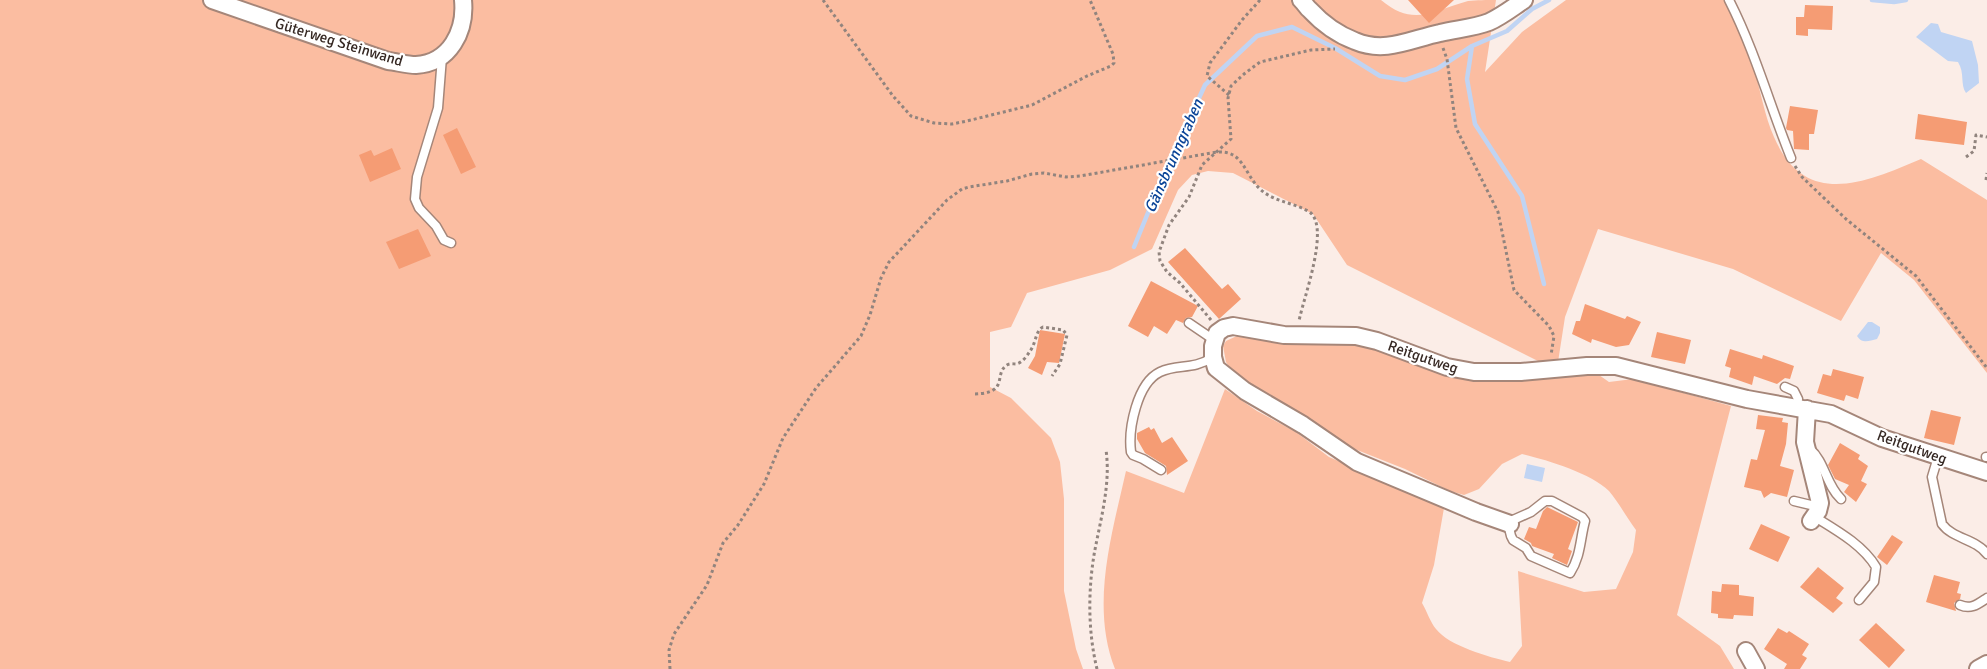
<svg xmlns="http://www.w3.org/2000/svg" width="1987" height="669" viewBox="0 0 1987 669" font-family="Signika,sans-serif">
	<rect width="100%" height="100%" fill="#fbede7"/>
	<path fill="#fbbda1" d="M 0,0 L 1381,0 C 1414,28 1434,10 1468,1 C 1476,0 1487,0 1496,0 L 1485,72 L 1522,32 L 1566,0 L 1725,0 C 1734,23 1746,44 1753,67 C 1761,90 1764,115 1774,137 C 1805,209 1865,183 1921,159 L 1987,200 L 1987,373 L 1914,280 L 1881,253 L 1841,321 L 1733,269 L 1598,229 L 1565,317 L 1558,362 L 1544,364 L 1347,265 L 1313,214 L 1233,173 L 1208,171 L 1192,175 L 1178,190 L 1152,249 L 1110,270 L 1027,293 L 1011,327 L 990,332 L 990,387 L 1011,398 L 1051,438 L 1060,462 L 1064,499 L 1064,591 L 1076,649 L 1083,669 L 0,669 Z
		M 1239,335 L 1289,344 L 1350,343 L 1529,379 L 1599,375 L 1609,382 L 1633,379 L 1731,406 L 1677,615 L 1720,646 L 1734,669 L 1115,669 C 1090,605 1112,534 1126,471 L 1184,493 L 1225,389 L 1257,411 L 1296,432 L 1329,457 L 1383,480 L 1396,488 L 1429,500 L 1444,508 L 1434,565 L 1422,603 C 1427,611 1430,622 1436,629 C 1449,646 1489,657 1510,662 L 1522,646 L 1518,571 L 1584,592 L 1616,589 L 1633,552 L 1636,530 C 1627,518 1619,503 1609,491 C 1591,473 1547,460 1522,454 L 1502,464 L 1479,489 L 1464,495 L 1450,491 L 1405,469 L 1352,448 L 1304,415 L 1275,403 L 1248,385 L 1231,370 L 1226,362 L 1223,346 L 1226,341 Z"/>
	<path fill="#c0d4f3" d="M 1931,23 L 1938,24 L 1941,32 L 1972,41 L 1978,65 L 1979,83 L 1966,93 C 1960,85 1965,73 1958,62 L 1948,61 L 1916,37 Z
		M 1868,322 L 1872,322 L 1880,327 L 1880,333 L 1877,339 C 1869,341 1862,344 1857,336 Z
		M 1527,464 L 1545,468 L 1542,482 L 1524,478 Z"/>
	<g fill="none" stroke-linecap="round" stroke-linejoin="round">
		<path stroke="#c0d4f3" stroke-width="4.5" d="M 1872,0 L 1894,2 L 1906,0
			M 1472,46 L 1467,79 L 1475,124 L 1522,196 L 1544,284
			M 1134,247 L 1163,176 L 1205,85 L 1257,36 L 1292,27 L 1335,48 L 1380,76 L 1405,80 L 1437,69 L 1472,46 L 1507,31 L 1532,9 L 1549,0"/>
	</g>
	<path fill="#f59c74" d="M 1408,0 L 1454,0 L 1429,23 Z
		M 1805,5 L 1833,6 L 1832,30 L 1808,29 L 1808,36 L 1796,35 L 1796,17 L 1804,17 Z
		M 1790,106 L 1818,110 L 1814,134 L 1809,134 L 1809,150 L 1794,149 L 1793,131 L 1787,130 L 1786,128 Z
		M 1918,114 L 1967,122 L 1964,145 L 1915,139 Z
		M 457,128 L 476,167 L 461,174 L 443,135 Z
		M 392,148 L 401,169 L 370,182 L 359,155 L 371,150 L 374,156 Z
		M 418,229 L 431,256 L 399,269 L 386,242 Z
		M 1185,248 L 1222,289 L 1228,284 L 1241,299 L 1219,319 L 1168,262 Z
		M 1151,281 L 1198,306 L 1192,317 L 1186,318 L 1183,323 L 1176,320 L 1167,334 L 1154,326 L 1148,337 L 1128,326 Z
		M 1585,304 L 1625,319 L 1627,316 L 1641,322 L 1629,345 L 1616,347 L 1592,339 L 1591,343 L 1572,334 L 1576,321 L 1580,321 Z
		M 1040,330 L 1065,334 L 1059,363 L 1047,362 L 1042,375 L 1028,368 L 1035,356 Z
		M 1657,332 L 1691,340 L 1685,364 L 1651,357 Z
		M 1730,349 L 1762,359 L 1763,355 L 1794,366 L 1790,379 L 1785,378 L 1777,384 L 1754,376 L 1752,385 L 1729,377 L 1731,368 L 1725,366 Z
		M 1833,369 L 1864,377 L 1858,399 L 1846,395 L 1844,401 L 1817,393 L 1823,374 L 1831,376 Z
		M 1931,410 L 1961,417 L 1954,445 L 1924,438 Z
		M 1758,415 L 1783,418 L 1782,422 L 1788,423 L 1786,444 L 1780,466 L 1794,470 L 1787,497 L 1771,493 L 1764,498 L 1761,491 L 1744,487 L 1751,459 L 1757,460 L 1765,430 L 1756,429 Z
		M 1149,427 L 1151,430 L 1154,428 L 1162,443 L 1172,437 L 1188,461 L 1167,475 L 1166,466 L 1145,453 L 1137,439 L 1137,433 Z
		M 1840,443 L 1860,455 L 1858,459 L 1868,466 L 1861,481 L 1867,484 L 1856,502 L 1844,492 L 1849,485 L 1835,479 L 1828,465 Z
		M 1547,507 L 1578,522 L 1568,549 L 1572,551 L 1567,565 L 1552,558 L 1554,554 L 1532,546 L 1531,543 L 1524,539 L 1529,527 L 1536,529 L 1543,511 Z
		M 1761,524 L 1790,537 L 1778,562 L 1749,549 Z
		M 1892,535 L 1903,542 L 1887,565 L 1877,557 Z
		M 1818,567 L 1844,588 L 1836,598 L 1843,603 L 1833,613 L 1800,587 Z
		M 1934,575 L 1960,582 L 1957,593 L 1961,594 L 1960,599 L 1954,603 L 1956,611 L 1926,602 Z
		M 1722,584 L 1739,585 L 1739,595 L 1754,597 L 1753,616 L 1734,615 L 1733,619 L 1718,618 L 1718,614 L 1711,613 L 1712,591 L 1721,592 Z
		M 1876,623 L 1905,650 L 1889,668 L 1859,640 Z
		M 1778,628 L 1787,633 L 1789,631 L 1809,644 L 1802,655 L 1807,658 L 1800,669 L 1784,669 L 1787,664 L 1764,649 Z"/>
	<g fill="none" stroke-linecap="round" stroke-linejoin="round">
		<g stroke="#a58679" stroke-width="11">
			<path id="service" d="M 1729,0 C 1755,51 1770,106 1791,158
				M 442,57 L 438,108 L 417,177 L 415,199 L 419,208 L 436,226 L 444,240 L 451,243
				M 1189,323 L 1214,340
				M 1785,387 L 1794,391 L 1798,399 L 1797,408
				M 1810,449 C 1825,462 1826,485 1841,499
				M 1938,457 L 1932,477 L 1942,524 C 1953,539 1976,539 1987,554
				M 1986,457 L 1987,457
				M 1161,470 L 1143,459 L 1133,455 L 1131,452 C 1128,429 1137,383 1160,372 C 1178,363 1192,371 1213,357
				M 1545,501 L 1552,501 L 1582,517 L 1585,521 C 1580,539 1581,556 1570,573 L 1531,556 L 1526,548 L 1513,540 L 1511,536 L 1509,528 L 1513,520 L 1531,512 Z
				M 1794,501 L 1819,507
				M 1815,517 C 1836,530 1863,545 1876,567 L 1874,582 L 1859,600
				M 1960,605 C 1971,610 1978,604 1987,598"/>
		</g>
		<g stroke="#a58679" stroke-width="20">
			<path id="minor" d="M 212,0 L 388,61 C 397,62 407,65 416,65 C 450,63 466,31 463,0
				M 1301,0 C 1305,3 1306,7 1310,10 C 1322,23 1339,35 1355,41 C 1385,54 1411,39 1440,33 C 1456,29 1473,28 1489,22 C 1502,16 1512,8 1524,0
				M 1807,409 L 1805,442 L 1820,503 L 1818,511 L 1811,521
				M 1510,524 L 1476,512 L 1357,462 L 1303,425 L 1245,391 L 1216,368 L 1213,357 L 1213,346 L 1217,333 L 1224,328 L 1233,326 L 1284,335 L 1356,336 L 1377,341 L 1447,367 L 1474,372 L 1521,372 L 1587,366 L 1616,366 L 1747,399 L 1831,414 L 1882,438 L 1987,472
				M 1746,651 L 1756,669
				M 1978,669 L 1987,664"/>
		</g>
		<path stroke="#91847e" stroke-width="3" stroke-dasharray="3 3" stroke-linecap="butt" d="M 823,0 L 893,96 L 911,116 L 934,123 L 952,124 L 967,121 L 1032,105 L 1087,76 L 1111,66 L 1114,63 L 1113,54 L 1090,0
			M 1443,48 L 1447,59 L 1456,128 L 1498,212 L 1514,290 L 1549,326 L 1554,336 L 1551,355
			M 1229,95 L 1207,76 L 1210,63 L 1242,20 L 1260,0
			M 1966,157 L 1974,151 L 1976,135 L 1987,137
			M 1795,166 L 1802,177 L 1846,219 L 1916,276 L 1987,368
			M 1986,180 L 1987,173
			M 1211,320 L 1180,283 L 1167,272 L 1160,261 L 1159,252 L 1169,225 L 1189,197 L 1202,165 L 1231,139 L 1228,98 L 1231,86 L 1244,74 L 1260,62 L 1311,50 L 1335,49
			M 975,394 C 1010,393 993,374 1007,365 C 1010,363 1013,364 1016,364 C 1022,363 1027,356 1030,351 C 1036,344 1035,331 1043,327 L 1063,330 L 1067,335 L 1060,364 L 1052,376
			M 670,669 L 669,650 L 674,634 L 707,585 L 723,543 L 738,525 L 764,484 L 783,438 L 816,388 L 861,336 L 870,315 L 881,278 L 889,262 L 947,200 L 962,189 L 969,187 L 1007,181 L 1032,174 L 1044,173 L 1066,177 L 1080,176 L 1217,152 C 1243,150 1244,173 1259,188 C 1273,202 1292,202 1308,211 C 1332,224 1303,299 1299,321
			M 1097,669 C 1088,632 1088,592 1094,555 C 1100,521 1111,485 1106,450"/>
		<use href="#service" stroke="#fff" stroke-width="8"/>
		<use href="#minor" stroke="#fff" stroke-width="16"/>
	</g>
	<g text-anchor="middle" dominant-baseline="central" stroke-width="4.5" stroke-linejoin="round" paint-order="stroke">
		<g font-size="15" fill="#362924" stroke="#fff">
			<text transform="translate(339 42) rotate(17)">Güterweg Steinwand</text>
			<text transform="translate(1423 357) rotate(19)">Reitgutweg</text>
			<text transform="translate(1912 447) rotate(20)">Reitgutweg</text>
		</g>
		<g font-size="16" font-style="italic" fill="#094397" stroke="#fff">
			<text transform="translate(1174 156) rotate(-66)">Gänsbrunngraben</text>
		</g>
	</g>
</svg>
